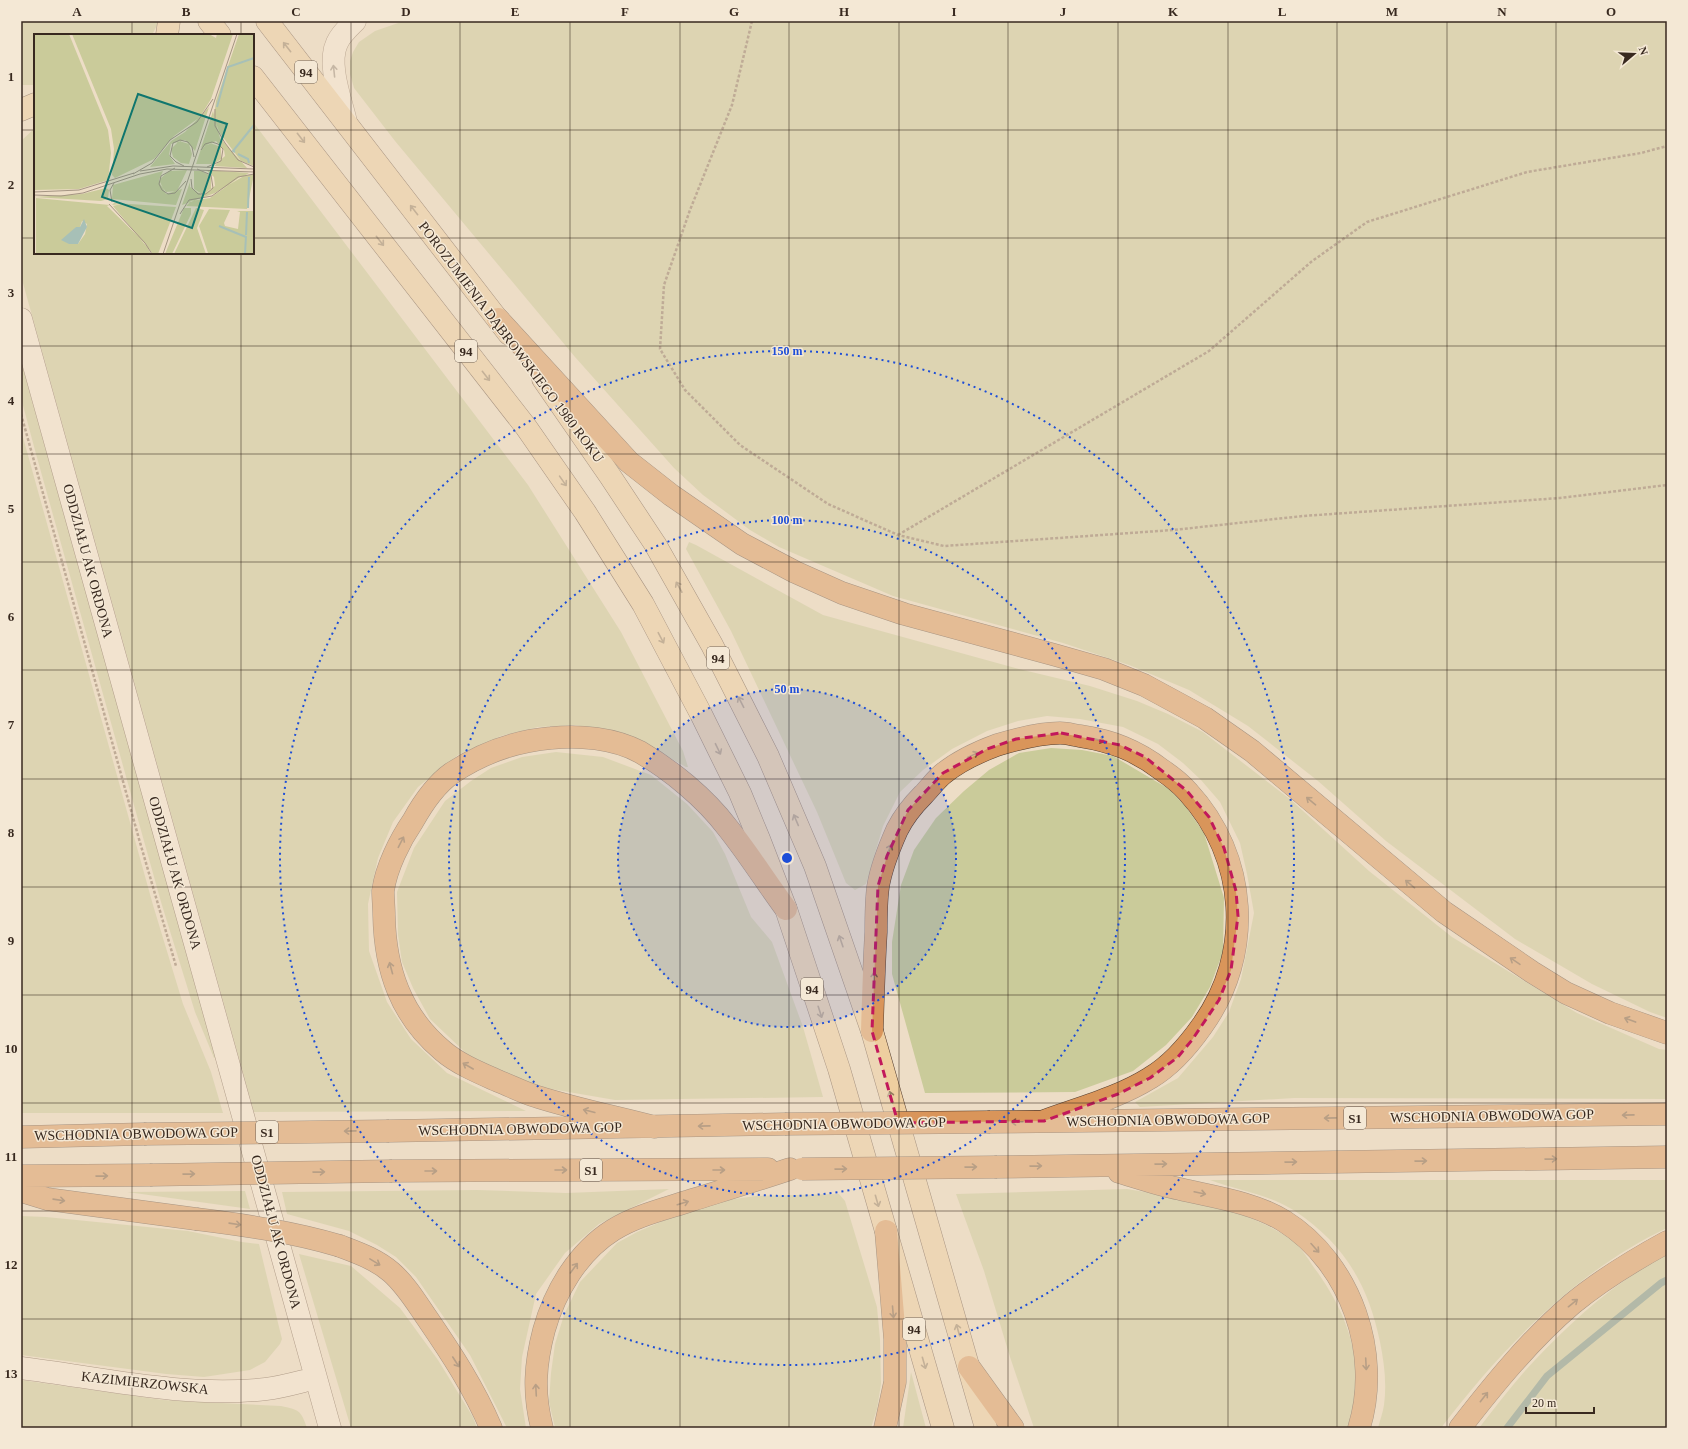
<svg xmlns="http://www.w3.org/2000/svg" width="1688" height="1449" viewBox="0 0 1688 1449" font-family="Georgia,serif">
	<rect width="100%" height="100%" fill="#edddc6"/>
	<path fill="#cacb9a" d="M 21,21 L 157,21 L 157,25 L 152,35 L 35,35 L 35,85 L 21,85 Z
		M 404,21 L 1667,21 L 1667,1018 L 1650,1012 L 1592,984 L 1515,939 L 1386,841 L 1318,781 L 1248,726 L 1189,690 L 1129,665 L 1063,643 L 893,596 L 779,547 L 750,530 L 703,495 L 674,468 L 575,357 L 395,141 L 354,88 L 350,74 L 350,61 L 353,52 L 359,42 L 375,31 Z
		M 253,122 L 528,485 L 621,632 L 683,751 L 688,767 L 686,767 L 655,750 L 612,733 L 576,725 L 538,727 L 501,736 L 458,755 L 418,787 L 393,822 L 378,858 L 368,904 L 369,951 L 387,1002 L 411,1039 L 447,1073 L 526,1111 L 254,1112 L 21,276 L 21,141 L 35,128 L 35,253 L 253,253 Z
		M 21,361 L 216,1057 L 214,1058 L 195,1012 L 161,902 L 36,454 L 21,398 Z
		M 21,430 L 153,905 L 183,1004 L 211,1072 L 223,1113 L 21,1113 Z
		M 689,542 L 696,545 L 823,615 L 1019,669 L 1090,686 L 1137,701 L 1168,714 L 1203,732 L 1291,800 L 1369,871 L 1452,937 L 1577,1013 L 1659,1049 L 1667,1050 L 1667,1099 L 1294,1098 L 1140,1107 L 1135,1102 L 1178,1078 L 1213,1037 L 1229,1012 L 1241,979 L 1254,913 L 1247,874 L 1240,843 L 1220,802 L 1201,780 L 1183,763 L 1158,744 L 1123,727 L 1080,719 L 1047,716 L 1018,721 L 987,731 L 952,749 L 923,770 L 900,792 L 883,826 L 866,884 L 855,890 L 846,883 L 817,812 L 731,631 L 686,549 Z
		M 1051,748 L 1082,750 L 1113,756 L 1169,789 L 1186,807 L 1204,833 L 1224,898 L 1223,952 L 1210,987 L 1192,1017 L 1166,1045 L 1133,1071 L 1075,1092 L 925,1093 L 892,974 L 892,942 L 901,885 L 914,850 L 936,818 L 964,791 L 989,770 L 1019,753 Z
		M 556,752 L 603,757 L 651,775 L 687,804 L 713,832 L 725,854 L 751,917 L 772,942 L 803,1027 L 823,1097 L 615,1100 L 551,1089 L 511,1077 L 469,1056 L 430,1019 L 413,988 L 402,962 L 398,935 L 397,892 L 414,848 L 445,801 L 471,781 L 491,768 L 522,757 Z
		M 1210,1180 L 1667,1180 L 1667,1228 C 1576,1271 1501,1349 1441,1428 L 1378,1428 C 1380,1420 1383,1412 1384,1405 C 1387,1383 1384,1362 1380,1342 C 1368,1284 1344,1244 1295,1211 C 1269,1194 1239,1191 1210,1180 Z
		M 669,1189 L 599,1224 L 565,1253 L 536,1294 L 522,1357 L 520,1389 L 526,1428 L 507,1428 L 470,1355 L 416,1277 L 396,1257 L 377,1245 L 349,1231 L 287,1214 L 282,1192 L 477,1190 L 566,1193 Z
		M 1127,1189 C 1183,1198 1244,1207 1292,1240 C 1301,1246 1311,1264 1318,1273 C 1342,1307 1359,1347 1356,1389 C 1355,1402 1351,1415 1348,1428 L 1034,1428 L 1010,1357 L 984,1271 L 956,1194 Z
		M 245,1191 L 250,1209 L 127,1192 Z
		M 839,1194 L 845,1201 L 877,1307 L 880,1339 L 881,1384 L 877,1409 L 871,1428 L 555,1428 L 549,1402 L 551,1373 L 555,1344 L 564,1315 L 580,1282 L 617,1243 L 637,1232 L 691,1209 L 727,1200 L 756,1196 Z
		M 21,1216 L 46,1217 L 188,1231 L 242,1242 L 259,1244 L 280,1331 L 282,1339 L 280,1344 L 265,1362 L 250,1370 L 204,1377 L 166,1374 L 21,1355 Z
		M 299,1254 L 351,1266 L 400,1308 L 438,1360 L 473,1417 L 477,1428 L 351,1428 Z
		M 1667,1255 L 1667,1428 L 1479,1428 C 1497,1405 1515,1381 1535,1360 C 1574,1319 1617,1280 1667,1255 Z
		M 911,1372 L 926,1428 L 903,1428 Z
		M 21,1380 L 163,1400 L 281,1406 C 299,1410 301,1410 307,1428 L 21,1428 Z"/>
	<g fill="none" stroke-linecap="round" stroke-linejoin="round">
		<path stroke="#6e8f83" stroke-width="7" d="M 1507,1428 L 1547,1376 L 1661,1283 L 1667,1280"/>
		<g stroke="#876f5c" stroke-width="23">
			<path id="street" d="M 346,122 C 341,100 327,64 337,43 C 341,34 348,28 355,21"/>
		</g>
		<g stroke="#69503f" stroke-width="23">
			<path id="secondary" d="M 21,319 L 330,1428
				M 21,1368 C 101,1378 184,1398 266,1389 C 283,1387 299,1382 316,1378"/>
		</g>
		<g stroke="#553e30" stroke-width="23">
			<path id="primary" d="M 209,21 L 220,35
				M 267,21 L 509,334
				M 167,35 L 169,21
				M 253,77 L 526,427 L 585,512 L 643,604 L 701,714 L 740,793 L 759,839 L 786,909 L 839,1069 L 943,1428
				M 21,110 L 35,104
				M 543,379 L 610,476 L 655,544 L 712,645 L 768,756 L 815,866 L 872,1031 L 986,1428"/>
		</g>
		<g stroke="#553e30" stroke-width="23">
			<path id="highway" d="M 498,319 L 629,462 L 671,495 L 742,544 L 795,572 L 842,593 L 904,614 L 1055,655 L 1104,669 L 1144,685 L 1205,718 L 1252,751 L 1444,912 L 1532,972 L 1566,993 L 1610,1013 L 1667,1033
				M 872,1031 C 873,998 874,965 876,932 C 876,917 876,902 878,887 C 881,868 889,848 897,830 C 904,816 912,806 923,795 C 930,788 936,779 944,773 C 959,761 978,752 997,745 C 1017,739 1039,733 1060,733 C 1067,733 1073,735 1080,736 C 1112,741 1136,750 1162,770 C 1171,776 1181,784 1188,792 C 1248,857 1254,954 1202,1026 C 1188,1046 1172,1065 1150,1078 C 1118,1098 1079,1108 1044,1121
				M 990,1122 L 1667,1114
				M 654,1127 C 616,1117 576,1109 538,1097 C 524,1093 511,1086 498,1081 C 480,1073 458,1064 443,1051 C 401,1016 385,970 384,915 C 384,908 383,899 383,891 C 386,868 400,840 413,821 C 423,803 435,785 452,773 C 482,753 515,741 551,738 C 579,735 614,738 640,752 C 671,770 705,798 727,827 C 748,853 766,882 786,909
				M 389,1131 L 785,1124
				M 21,1137 L 144,1134
				M 997,1167 L 1667,1157
				M 392,1171 L 768,1169
				M 1119,1172 C 1139,1178 1159,1185 1180,1189 C 1214,1197 1253,1202 1284,1221 C 1351,1263 1382,1354 1359,1428
				M 21,1176 L 150,1175
				M 21,1191 L 47,1199 L 196,1219
				M 340,1246 C 358,1253 376,1259 391,1272 C 406,1285 416,1302 427,1318 C 451,1353 474,1388 491,1428
				M 969,1367 L 1013,1428
				M 542,1428 C 533,1393 535,1364 544,1330 C 555,1291 578,1252 613,1230 C 637,1215 665,1209 692,1200 C 724,1190 757,1180 790,1169
				M 885,1428 L 895,1382 L 895,1339 L 886,1231
				M 1460,1428 C 1494,1384 1530,1340 1572,1304 C 1601,1280 1634,1260 1667,1242"/>
		</g>
		<path stroke="#876f5c" stroke-width="2.5" stroke-dasharray="3 2" stroke-linecap="butt" d="M 752,21 L 732,105 L 690,210 L 664,285 L 660,349 L 685,390 L 740,445 L 828,504 L 898,535 L 944,546 L 1173,530 L 1303,516 L 1560,498 L 1667,485
			M 21,414 L 139,839 L 176,966
			M 898,535 L 1209,351 L 1311,262 L 1367,222 L 1527,172 L 1641,153 L 1667,146"/>
		<use href="#street" stroke="#f8ecd9" stroke-width="22"/>
		<use href="#secondary" stroke="#f8ecd9" stroke-width="22"/>
		<use href="#primary" stroke="#eece9f" stroke-width="22"/>
		<use href="#highway" stroke="#d9955a" stroke-width="22"/>
		<g stroke="#553e30" stroke-width="23" stroke-linecap="butt">
			<path id="highway-bridge" d="M 785,1124 L 990,1122
				M 144,1134 L 389,1131
				M 802,1169 L 997,1167
				M 150,1175 L 392,1171
				M 196,1219 C 245,1225 293,1232 340,1246"/>
		</g>
		<use href="#highway-bridge" stroke="#d9955a" stroke-width="22"/>
	</g>
	<defs><path id="oneway-shaft" d="M-6 0H5M1.5-3L5.5 0L1.5 3" fill="none" stroke-width="1.6" stroke-linecap="round" stroke-linejoin="round"/></defs>
	<g stroke="#937c5f">
		<use href="#oneway-shaft" transform="translate(287 47) rotate(-128)"/>
		<use href="#oneway-shaft" transform="translate(301 138) rotate(52)"/>
		<use href="#oneway-shaft" transform="translate(414 210) rotate(-128)"/>
		<use href="#oneway-shaft" transform="translate(380 241) rotate(52)"/>
		<use href="#oneway-shaft" transform="translate(486 376) rotate(52)"/>
		<use href="#oneway-shaft" transform="translate(563 481) rotate(55)"/>
		<use href="#oneway-shaft" transform="translate(679 587) rotate(-119)"/>
		<use href="#oneway-shaft" transform="translate(661 638) rotate(62)"/>
		<use href="#oneway-shaft" transform="translate(741 702) rotate(-117)"/>
		<use href="#oneway-shaft" transform="translate(718 749) rotate(64)"/>
		<use href="#oneway-shaft" transform="translate(796 820) rotate(-113)"/>
		<use href="#oneway-shaft" transform="translate(841 941) rotate(-109)"/>
		<use href="#oneway-shaft" transform="translate(820 1012) rotate(72)"/>
		<use href="#oneway-shaft" transform="translate(891 1097) rotate(-106)"/>
		<use href="#oneway-shaft" transform="translate(877 1201) rotate(74)"/>
		<use href="#oneway-shaft" transform="translate(958 1330) rotate(-106)"/>
		<use href="#oneway-shaft" transform="translate(924 1363) rotate(74)"/>
	</g>
	<use stroke="#988a7c" href="#oneway-shaft" transform="translate(334 71) rotate(-96)"/>
	<g stroke="#785437">
		<use href="#oneway-shaft" transform="translate(1099 740) rotate(14)"/>
		<use href="#oneway-shaft" transform="translate(973 755) rotate(-25)"/>
		<use href="#oneway-shaft" transform="translate(1311 801) rotate(-140)"/>
		<use href="#oneway-shaft" transform="translate(401 842) rotate(-63)"/>
		<use href="#oneway-shaft" transform="translate(889 850) rotate(-68)"/>
		<use href="#oneway-shaft" transform="translate(1410 884) rotate(-140)"/>
		<use href="#oneway-shaft" transform="translate(1515 961) rotate(-146)"/>
		<use href="#oneway-shaft" transform="translate(391 968) rotate(-105)"/>
		<use href="#oneway-shaft" transform="translate(874 978) rotate(-88)"/>
		<use href="#oneway-shaft" transform="translate(1630 1020) rotate(-160)"/>
		<use href="#oneway-shaft" transform="translate(468 1066) rotate(-150)"/>
		<use href="#oneway-shaft" transform="translate(589 1111) rotate(-166)"/>
		<use href="#oneway-shaft" transform="translate(1628 1115) rotate(179)"/>
		<use href="#oneway-shaft" transform="translate(1330 1118) rotate(179)"/>
		<use href="#oneway-shaft" transform="translate(1017 1122) rotate(179)"/>
		<use href="#oneway-shaft" transform="translate(704 1126) rotate(179)"/>
		<use href="#oneway-shaft" transform="translate(350 1131) rotate(179)"/>
		<use href="#oneway-shaft" transform="translate(1551 1159) rotate(-1)"/>
		<use href="#oneway-shaft" transform="translate(1421 1161) rotate(-1)"/>
		<use href="#oneway-shaft" transform="translate(1291 1162) rotate(-1)"/>
		<use href="#oneway-shaft" transform="translate(1161 1164) rotate(-1)"/>
		<use href="#oneway-shaft" transform="translate(1036 1166) rotate(-1)"/>
		<use href="#oneway-shaft" transform="translate(971 1167) rotate(-1)"/>
		<use href="#oneway-shaft" transform="translate(841 1169) rotate(-1)"/>
		<use href="#oneway-shaft" transform="translate(561 1170)"/>
		<use href="#oneway-shaft" transform="translate(719 1170)"/>
		<use href="#oneway-shaft" transform="translate(431 1171)"/>
		<use href="#oneway-shaft" transform="translate(319 1172) rotate(-1)"/>
		<use href="#oneway-shaft" transform="translate(189 1174) rotate(-1)"/>
		<use href="#oneway-shaft" transform="translate(102 1176) rotate(-1)"/>
		<use href="#oneway-shaft" transform="translate(1200 1193) rotate(12)"/>
		<use href="#oneway-shaft" transform="translate(59 1200) rotate(8)"/>
		<use href="#oneway-shaft" transform="translate(683 1203) rotate(-17)"/>
		<use href="#oneway-shaft" transform="translate(235 1224) rotate(8)"/>
		<use href="#oneway-shaft" transform="translate(1315 1248) rotate(48)"/>
		<use href="#oneway-shaft" transform="translate(375 1262) rotate(31)"/>
		<use href="#oneway-shaft" transform="translate(574 1268) rotate(-54)"/>
		<use href="#oneway-shaft" transform="translate(1573 1303) rotate(-39)"/>
		<use href="#oneway-shaft" transform="translate(893 1312) rotate(85)"/>
		<use href="#oneway-shaft" transform="translate(456 1362) rotate(57)"/>
		<use href="#oneway-shaft" transform="translate(1366 1364) rotate(87)"/>
		<use href="#oneway-shaft" transform="translate(536 1390) rotate(-93)"/>
		<use href="#oneway-shaft" transform="translate(1484 1397) rotate(-52)"/>
	</g>
	<path d="M0 0H1688V1449H0ZM 1061,733 L 1120,745 L 1145,757 L 1187,791 L 1209,817 L 1224,848 L 1236,891 L 1238,916 L 1231,970 L 1219,1000 L 1192,1040 L 1178,1057 L 1150,1078 L 1118,1094 L 1044,1121 L 898,1123 L 872,1031 L 878,886 L 887,856 L 908,810 L 943,773 L 987,749 L 1016,739 Z" fill="#edddc6" fill-opacity=".55" fill-rule="evenodd"/>
	<path fill="none" stroke="#c2185b" stroke-width="3" stroke-dasharray="8 5" stroke-linejoin="round" d="M 1061,733 L 1120,745 L 1145,757 L 1187,791 L 1209,817 L 1224,848 L 1236,891 L 1238,916 L 1231,970 L 1219,1000 L 1192,1040 L 1178,1057 L 1150,1078 L 1118,1094 L 1044,1121 L 898,1123 L 872,1031 L 878,886 L 887,856 L 908,810 L 943,773 L 987,749 L 1016,739 Z"/>
	<path fill="none" stroke="#38291f" stroke-width="1" stroke-opacity="0.55" d="M 132,21 L 132,35M 241,21 L 241,35M 351,21 L 351,1428M 460,21 L 460,1428M 570,21 L 570,1428M 680,21 L 680,1428M 789,21 L 789,1428M 899,21 L 899,1428M 1008,21 L 1008,1428M 1118,21 L 1118,1428M 1228,21 L 1228,1428M 1337,21 L 1337,1428M 1447,21 L 1447,1428M 1556,21 L 1556,1428M 21,130 L 35,130M 253,130 L 1667,130M 21,238 L 35,238M 253,238 L 1667,238M 132,253 L 132,1428M 241,253 L 241,1428M 21,346 L 1667,346M 21,454 L 1667,454M 21,562 L 1667,562M 21,670 L 1667,670M 21,779 L 1667,779M 21,887 L 1667,887M 21,995 L 1667,995M 21,1103 L 1667,1103M 21,1211 L 1667,1211M 21,1319 L 1667,1319"/>
	<circle cx="787" cy="858" r="169" fill="#1d4ed8" fill-opacity=".12"/>
	<g fill="none" stroke="#1d4ed8" stroke-width="2" stroke-dasharray="2 4">
		<circle cx="787" cy="858" r="169"/>
		<circle cx="787" cy="858" r="338"/>
		<circle cx="787" cy="858" r="507"/>
	</g>
	<g text-anchor="middle" dominant-baseline="central" stroke-width="3" stroke-linejoin="round" paint-order="stroke">
		<g fill="#f4e8d5" stroke="#706256" stroke-width="1">
			<rect x="295" y="61" width="22" height="22" rx="3"/>
			<rect x="455" y="340" width="22" height="22" rx="3"/>
			<rect x="707" y="647" width="22" height="22" rx="3"/>
			<rect x="801" y="978" width="22" height="22" rx="3"/>
			<rect x="1344" y="1107" width="22" height="22" rx="3"/>
			<rect x="256" y="1121" width="22" height="22" rx="3"/>
			<rect x="580" y="1159" width="22" height="22" rx="3"/>
			<rect x="903" y="1318" width="22" height="22" rx="3"/>
		</g>
		<g font-size="13" font-weight="bold" fill="#38291f">
			<text x="306" y="72">94</text>
			<text x="466" y="351">94</text>
			<text x="718" y="658">94</text>
			<text x="812" y="989">94</text>
			<text x="1355" y="1118">S1</text>
			<text x="267" y="1132">S1</text>
			<text x="591" y="1170">S1</text>
			<text x="914" y="1329">94</text>
		</g>
		<g font-size="14" fill="#38291f" stroke="#f4e8d5">
			<text transform="translate(511 342) rotate(53)">POROZUMIENIA DĄBROWSKIEGO 1980 ROKU</text>
			<text transform="translate(88 561) rotate(75)">ODDZIAŁU AK ORDONA</text>
			<text transform="translate(175 873) rotate(74)">ODDZIAŁU AK ORDONA</text>
			<text transform="translate(1492 1116) rotate(-1)">WSCHODNIA OBWODOWA GOP</text>
			<text transform="translate(1168 1120) rotate(-1)">WSCHODNIA OBWODOWA GOP</text>
			<text transform="translate(844 1124) rotate(-1)">WSCHODNIA OBWODOWA GOP</text>
			<text transform="translate(520 1129) rotate(-1)">WSCHODNIA OBWODOWA GOP</text>
			<text transform="translate(136 1134) rotate(-1)">WSCHODNIA OBWODOWA GOP</text>
			<text transform="translate(276 1232) rotate(75)">ODDZIAŁU AK ORDONA</text>
			<text transform="translate(145 1383) rotate(6)">KAZIMIERZOWSKA</text>
		</g>
	</g>
	<g transform="translate(34 34)">
		<rect width="220" height="220" fill="#edddc6"/>
		<path d="M 0,0 L 35,0 L 74,96 L 77,119 L 74,146 L 45,155 L 0,156 ZM 38,0 L 175,0 L 182,4 L 183,0 L 199,0 L 177,65 L 166,83 L 140,102 L 120,125 L 81,144 L 78,141 L 80,115 L 77,95 ZM 205,0 L 220,0 L 220,132 L 207,127 L 185,98 L 180,82 L 182,67 ZM 175,73 L 161,117 L 151,106 L 137,110 L 135,121 L 141,130 L 116,133 L 137,107 L 151,98 ZM 179,77 L 186,104 L 213,134 L 180,132 L 191,122 L 190,116 L 182,107 L 167,114 ZM 145,107 L 155,110 L 158,120 L 155,130 L 147,129 L 139,123 L 137,115 ZM 176,109 L 187,113 L 187,125 L 180,130 L 162,130 L 167,115 ZM 153,136 L 143,157 L 132,158 L 126,150 L 126,145 L 135,137 ZM 172,136 L 215,139 L 181,159 L 148,171 L 156,148 L 156,153 L 168,161 L 181,152 L 180,143 ZM 129,137 L 125,146 L 132,160 L 148,155 L 142,171 L 78,165 L 79,151 ZM 160,137 L 167,137 L 177,142 L 177,156 L 168,160 L 160,155 ZM 220,140 L 213,175 L 152,172 L 157,167 L 176,164 L 206,143 ZM 72,154 L 75,156 L 74,165 L 67,167 L 0,163 L 48,160 ZM 2,164 L 76,171 L 73,172 L 111,209 L 117,220 L 2,220 ZM 48,187 L 53,190 L 51,200 L 44,210 L 37,210 L 41,194 L 46,193 ZM 80,169 L 142,173 L 124,220 L 119,220 L 79,172 L 87,170 L 78,171 ZM 150,174 L 157,174 L 157,180 L 138,220 L 131,220 ZM 162,174 L 170,176 L 163,194 L 172,220 L 140,220 ZM 175,175 L 196,176 L 190,189 L 191,192 L 204,195 L 206,178 L 203,177 L 220,177 L 220,220 L 174,219 L 165,192 Z" fill="#cacb9a" fill-rule="evenodd"/>
		<path d="M 50,185 L 53,193 L 44,210 L 35,210 L 27,206 L 42,193 L 46,193 Z" fill="#a7c0b7"/>
		<path fill="none" stroke="#a7c0b7" stroke-width="2" d="M 183,73 L 194,33 L 220,24M 201,118 L 199,117 L 220,91M 204,120 L 214,125 L 215,129M 214,174 L 215,143M 185,192 L 212,203M 212,201 L 213,178M 211,220 L 212,202"/>
		<path fill="none" stroke="#a59583" stroke-width="1" d="M 181,75 L 181,92 L 191,109 L 204,126 L 220,133M 167,116 L 171,110 L 178,108 L 184,110 L 189,115 L 187,127 L 173,133M 150,132 L 142,128 L 136,122 L 139,109 L 146,106 L 154,108 L 158,113 L 160,123M 141,134 L 127,142 L 125,150 L 128,156 L 134,160 L 141,159 L 152,147M 106,137 L 139,132 L 220,135M 99,140 L 118,129 L 136,106 L 163,88 L 179,65M 157,145 L 158,154 L 164,160 L 172,160 L 179,154 L 177,141 L 163,135M 0,158 L 45,156 L 100,139M 0,161 L 27,162 L 49,159 L 106,140 L 133,135 L 220,138M 78,168 L 76,156 L 80,149M 75,170 L 111,209 L 118,220M 146,180 L 155,166 L 178,162 L 204,143 L 220,140M 129,220 L 203,0"/>
		<path fill="#0f766e" fill-opacity="0.15" stroke="#0f766e" stroke-width="2" d="M 104,60 L 193,90 L 158,194 L 68,163 Z"/>
		<rect width="220" height="220" fill="none" stroke="#38291f" stroke-width="2"/>
	</g>
	<circle cx="787" cy="858" r="6" fill="#1d4ed8" stroke="#f4e8d5" stroke-width="2"/>
	<g font-size="12" text-anchor="middle" font-weight="bold" fill="#1d4ed8" stroke="#f4e8d5" stroke-width="3" stroke-linejoin="round" paint-order="stroke">
		<text x="787" y="355">150 m</text>
		<text x="787" y="524">100 m</text>
		<text x="787" y="693">50 m</text>
	</g>
	<rect width="1688" height="1449" fill="none" stroke="#f4e8d5" stroke-width="44"/>
	<g transform="translate(1634 54) rotate(71)" stroke="#f4e8d5" stroke-width="3" paint-order="stroke">
	<path d="M0-3L7 15L0 10L-7 15Z" fill="#38291f"/>
	<text y="-6" font-size="11" font-weight="bold" text-anchor="middle" fill="#38291f">N</text>
	</g>
	<path d="M1526 1407v6h68v-6" fill="none" stroke="#38291f" stroke-width="2"/>
	<text x="1532" y="1407" font-size="12" fill="#38291f" stroke="#f4e8d5" stroke-width="3" paint-order="stroke">20 m</text>
	<rect x="22" y="22" width="1644" height="1405" fill="none" stroke="#38291f" stroke-width="1.5"/>
	<g font-size="13" text-anchor="middle" font-weight="bold" fill="#38291f">
		<text x="77" y="16">A</text>
		<text x="186" y="16">B</text>
		<text x="296" y="16">C</text>
		<text x="406" y="16">D</text>
		<text x="515" y="16">E</text>
		<text x="625" y="16">F</text>
		<text x="734" y="16">G</text>
		<text x="844" y="16">H</text>
		<text x="954" y="16">I</text>
		<text x="1063" y="16">J</text>
		<text x="1173" y="16">K</text>
		<text x="1282" y="16">L</text>
		<text x="1392" y="16">M</text>
		<text x="1502" y="16">N</text>
		<text x="1611" y="16">O</text>
		<text x="11" y="81">1</text>
		<text x="11" y="189">2</text>
		<text x="11" y="297">3</text>
		<text x="11" y="405">4</text>
		<text x="11" y="513">5</text>
		<text x="11" y="621">6</text>
		<text x="11" y="729">7</text>
		<text x="11" y="837">8</text>
		<text x="11" y="945">9</text>
		<text x="11" y="1053">10</text>
		<text x="11" y="1161">11</text>
		<text x="11" y="1269">12</text>
		<text x="11" y="1378">13</text>
	</g>
</svg>
